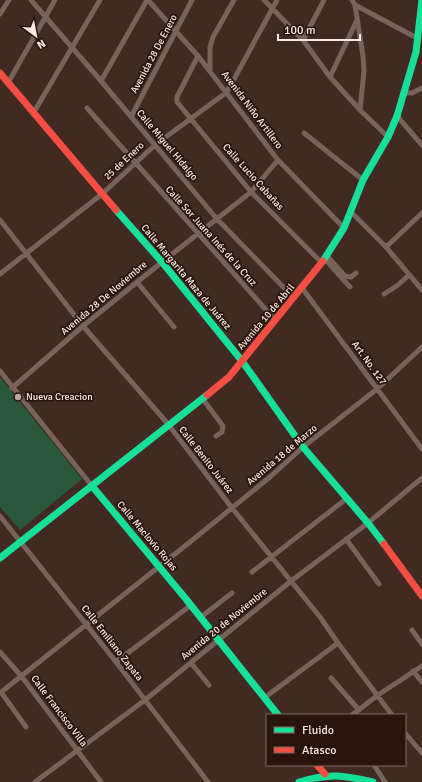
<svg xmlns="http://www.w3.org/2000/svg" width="422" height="782" viewBox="0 0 422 782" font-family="Signika,sans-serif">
	<rect width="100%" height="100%" fill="#422922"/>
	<path fill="#2a583c" d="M 0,377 L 82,479 L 20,530 L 0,507 Z"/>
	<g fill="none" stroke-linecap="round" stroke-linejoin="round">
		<path stroke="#77625c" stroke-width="5" d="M 31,0 L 101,81 L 217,219 L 294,298
			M 148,0 L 198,56 L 278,160 L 344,228
			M 264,0 L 303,40 L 330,77 L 360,110 L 388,137
			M 352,0 L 355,5 L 363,56 L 364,71 L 360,110
			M 355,5 L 417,38
			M 0,14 L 9,0
			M 303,40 L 324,0
			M 198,56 L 177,97 L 177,102 L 251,192 L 321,262
			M 210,70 L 210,47 L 213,37 L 234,0
			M 330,77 L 357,20
			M 101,81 L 147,0
			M 8,83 L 55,0
			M 404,93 L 412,93 L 422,88
			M 87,108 L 275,320
			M 34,112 L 100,0
			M 397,116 L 422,145
			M 131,117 L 192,0
			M 304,133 L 363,180
			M 351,212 L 386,247 L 422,290
			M 0,220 L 83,326 L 168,424 L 232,508 L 320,617 L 338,643 L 392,715
			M 386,247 L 422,213
			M 327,256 L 345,276 L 351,277 L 356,273
			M 324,258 L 350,287
			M 0,274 L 102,194 L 155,145 L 227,92 L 277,0
			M 137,282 L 174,327
			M 302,288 L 422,449
			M 384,294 L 398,285 L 409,275
			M 0,371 L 92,486
			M 12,388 L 83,326 L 162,262 L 251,192 L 278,160
			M 202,398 L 223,426 L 222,432 L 216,436
			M 0,516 L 116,662 L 208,782
			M 346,539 L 379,584
			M 252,572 L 346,499
			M 201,617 L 232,593
			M 412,630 L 422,644
			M 0,652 L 22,677 L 101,782
			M 116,662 L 191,605
			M 191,663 L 209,685
			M 413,671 L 422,682
			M 331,678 L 359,710
			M 1,692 L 26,727
			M 0,693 L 190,542 L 270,477 L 303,447 L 377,389 L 422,347
			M 264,698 L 338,643
			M 352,715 L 378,695 L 422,666
			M 405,733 L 422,753
			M 374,765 L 385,782
			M 35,782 L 145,700 L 291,581 L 368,523 L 422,478"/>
		<path stroke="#16e098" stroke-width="7" d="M 116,210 L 162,262 L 242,361 L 303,447 L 368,523 L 384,544
			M 323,261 L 344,228 L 363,180 L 388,137 L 397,116 L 416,52 L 422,0
			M 92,486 L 186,599 L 278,715
			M 0,558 L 207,395
			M 299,782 C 329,773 343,775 373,782"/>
		<path stroke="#f24e42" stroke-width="7" d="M 0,73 L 116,210
			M 207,395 L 229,377 L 323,261
			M 384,544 L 422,596
			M 317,765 L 325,774"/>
	</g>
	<circle fill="#baa59f" stroke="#28130d" stroke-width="1.5" cx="18" cy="397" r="4"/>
	<g text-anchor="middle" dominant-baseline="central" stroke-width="3.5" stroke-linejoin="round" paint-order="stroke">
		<g font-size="10" fill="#fbe8e3" stroke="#28130d">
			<text transform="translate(154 54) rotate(-62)">Avenida 28 De Enero</text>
			<text transform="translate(252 110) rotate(53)">Avenida Niño Artillero</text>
			<text transform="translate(167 145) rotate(50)">Calle Miguel Hidalgo</text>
			<text transform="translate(124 161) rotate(-43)">25 de Enero</text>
			<text transform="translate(253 177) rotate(48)">Calle Lucio Cabañas</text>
			<text transform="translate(211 236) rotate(48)">Calle Sor Juana Inés de la Cruz</text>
			<text transform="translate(186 277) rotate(50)">Calle Margarita Maza de Juárez</text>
			<text transform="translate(104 298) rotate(-40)">Avenida 28 De Noviembre</text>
			<text transform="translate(266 317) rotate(-50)">Avenida 10 de Abril</text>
			<text transform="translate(369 363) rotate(54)">Art. No. 127</text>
			<text transform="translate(282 455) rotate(-40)">Avenida 18 de Marzo</text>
			<text transform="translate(206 460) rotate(52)">Calle Benito Juárez</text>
			<text transform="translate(147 536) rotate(50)">Calle Maclovio Rojas</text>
			<text transform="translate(224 624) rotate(-39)">Avenida 20 de Noviembre</text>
			<text transform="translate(112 643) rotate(52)">Calle Emiliano Zapata</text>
			<text transform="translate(59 711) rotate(53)">Calle Francisco Villa</text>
		</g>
		<g font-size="10" fill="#fbe8e3" stroke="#28130d" text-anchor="start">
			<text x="26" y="397">Nueva Creacion</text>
		</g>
	</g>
	<rect x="266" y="714" width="140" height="52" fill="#28130d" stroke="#7c6863"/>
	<rect x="274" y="727" width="20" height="6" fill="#16e098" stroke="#7c6863"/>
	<text x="302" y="734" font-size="12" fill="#fbe8e3">Fluido</text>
	<rect x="274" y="747" width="20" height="6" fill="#f24e42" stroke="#7c6863"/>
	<text x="302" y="754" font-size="12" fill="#fbe8e3">Atasco</text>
	<g transform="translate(36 36) rotate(148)" stroke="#28130d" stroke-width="3" paint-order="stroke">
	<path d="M0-3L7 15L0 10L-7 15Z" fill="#fbe8e3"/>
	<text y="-6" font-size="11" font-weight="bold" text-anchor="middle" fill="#fbe8e3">N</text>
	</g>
	<path d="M278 34v6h82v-6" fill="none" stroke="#fbe8e3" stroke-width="2"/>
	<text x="284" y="34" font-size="12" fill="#fbe8e3" stroke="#28130d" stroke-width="3" paint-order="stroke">100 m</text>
</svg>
